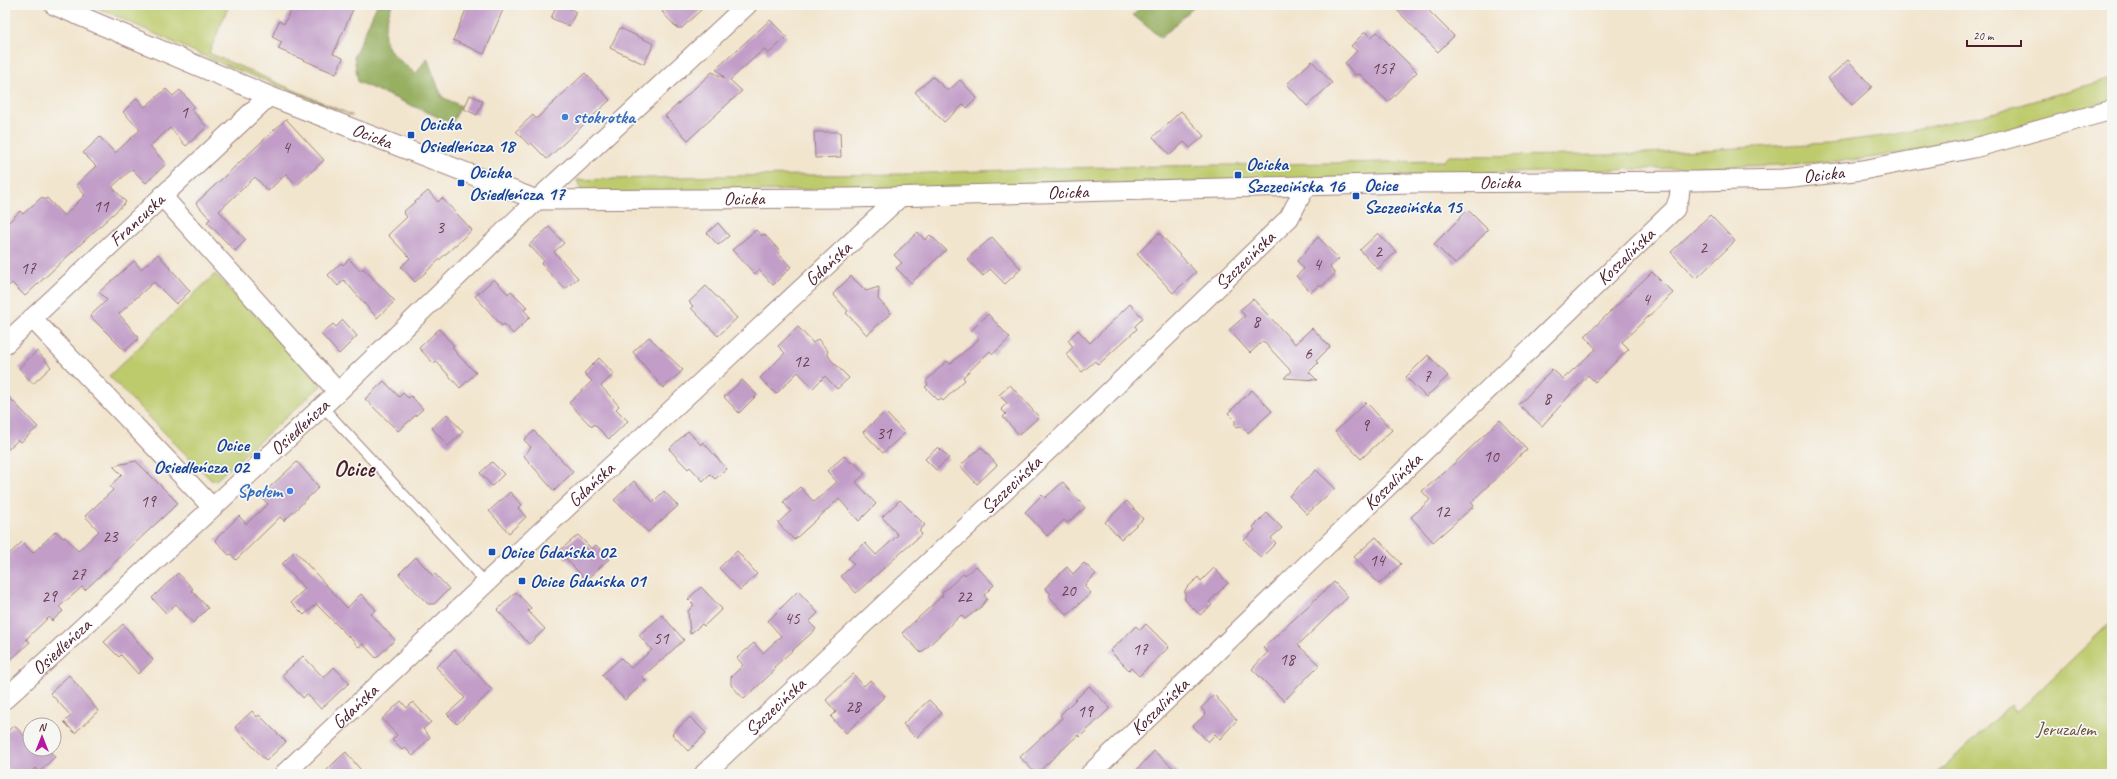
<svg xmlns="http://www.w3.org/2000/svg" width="2117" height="779" viewBox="0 0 2117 779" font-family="Caveat,sans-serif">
	<rect width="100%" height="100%" fill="#f6f6f2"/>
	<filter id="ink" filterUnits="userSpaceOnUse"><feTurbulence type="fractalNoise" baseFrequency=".025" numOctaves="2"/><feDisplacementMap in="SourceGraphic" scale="8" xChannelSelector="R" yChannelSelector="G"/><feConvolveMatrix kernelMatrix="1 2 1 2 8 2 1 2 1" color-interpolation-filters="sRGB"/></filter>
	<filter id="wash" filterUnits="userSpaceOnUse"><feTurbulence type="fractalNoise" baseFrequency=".012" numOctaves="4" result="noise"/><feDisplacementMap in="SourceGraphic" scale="16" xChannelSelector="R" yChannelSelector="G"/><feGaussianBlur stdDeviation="0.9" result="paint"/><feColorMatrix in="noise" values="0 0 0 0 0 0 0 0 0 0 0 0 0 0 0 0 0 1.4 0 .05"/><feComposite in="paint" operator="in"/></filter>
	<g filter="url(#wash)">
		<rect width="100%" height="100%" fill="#f2e5ce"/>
		<path fill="#becb6d" stroke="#84754c" d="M 92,5 L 229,5 L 209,53 L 353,116 L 206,57 Z
			M 2112,78 L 2112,100 C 2030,124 1945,149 1860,159 C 1833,162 1807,163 1780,165 L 1132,184 L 583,194 L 577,180 L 721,176 L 905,174 L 1056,168 L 1444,161 L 1449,156 L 1611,155 L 1828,143 L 1891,135 L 1996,112 Z
			M 215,274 L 322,385 L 216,480 L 211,480 L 109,376 Z
			M 2112,621 L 2112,774 L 1936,774 L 2011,705 L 2016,713 Z"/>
		<path fill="#96af60" stroke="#706746" d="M 377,5 L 392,5 C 376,44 387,50 416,74 L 427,58 L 442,97 L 461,106 L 452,123 L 358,82 L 354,56 Z
			M 1144,5 L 1196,5 L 1161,38 L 1133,15 Z"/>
		<g id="blocks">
			<path fill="#c19dc8" d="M 293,5 L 355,5 L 333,54 L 343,58 L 336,74 L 278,49 L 282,42 L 272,37 L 279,21 L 284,24 Z
				M 468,5 L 505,5 L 484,54 L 453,40 Z
				M 557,5 L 562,5 L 576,12 L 569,26 L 551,18 Z
				M 670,5 L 706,5 L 682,28 L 677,28 L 662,12 Z
				M 1392,5 L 1423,5 L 1454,36 L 1438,52 Z
				M 770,20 L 787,37 L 768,54 L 764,49 L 730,80 L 742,91 L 688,140 L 665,116 L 712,72 L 725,78 L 716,69 Z
				M 620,28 L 654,44 L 644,64 L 610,48 Z
				M 1365,32 L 1371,37 L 1377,32 L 1417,72 L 1388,102 L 1360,74 L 1355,75 L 1345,63 L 1357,51 L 1351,46 Z
				M 1848,60 L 1872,87 L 1852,105 L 1828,78 Z
				M 1312,61 L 1332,83 L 1307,106 L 1287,84 Z
				M 585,73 L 610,100 L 547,159 L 531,143 L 529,145 L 516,131 L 533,115 L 536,119 Z
				M 933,77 L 948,91 L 960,80 L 977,98 L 967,108 L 964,104 L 944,122 L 915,92 Z
				M 166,89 L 173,96 L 180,90 L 194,106 L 191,109 L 207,127 L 186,146 L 170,128 L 150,146 L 166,164 L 146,183 L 132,169 L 112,187 L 126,202 L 25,296 L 12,283 L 5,289 L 5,226 L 20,211 L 23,214 L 42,197 L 44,200 L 47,198 L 64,216 L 85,195 L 76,185 L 96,166 L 83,153 L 100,137 L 115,153 L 140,130 L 123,112 L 137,98 L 145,107 Z
				M 470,95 L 483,101 L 477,115 L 464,109 Z
				M 1181,111 L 1204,136 L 1190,148 L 1184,142 L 1170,155 L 1153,137 Z
				M 286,119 L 324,160 L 297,185 L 286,174 L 268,191 L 255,177 L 219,211 L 246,240 L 235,251 L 207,222 L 210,219 L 196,203 Z
				M 814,132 L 840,132 L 841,157 L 815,158 Z
				M 428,191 L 438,202 L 442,198 L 472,230 L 415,282 L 401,267 L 410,258 L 388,235 L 407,217 L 403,212 Z
				M 1468,210 L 1488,230 L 1455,264 L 1434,244 Z
				M 1710,215 L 1735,241 L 1696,279 L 1671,252 Z
				M 718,223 L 729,236 L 718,245 L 707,233 Z
				M 549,227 L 564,243 L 554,252 L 578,278 L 565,289 L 541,264 L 544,261 L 529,245 Z
				M 756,230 L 762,236 L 764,234 L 780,251 L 778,253 L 791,267 L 773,285 L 759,270 L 755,274 L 732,250 Z
				M 918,232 L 925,240 L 930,235 L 946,250 L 911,283 L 896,268 L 902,263 L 894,255 Z
				M 1159,233 L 1196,272 L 1173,293 L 1137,254 Z
				M 1378,233 L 1396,252 L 1378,269 L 1360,250 Z
				M 992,237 L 1021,269 L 1005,284 L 990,269 L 983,276 L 967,259 Z
				M 1318,237 L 1339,259 L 1330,267 L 1335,274 L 1321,287 L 1319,285 L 1311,292 L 1296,276 L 1304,269 L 1297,261 Z
				M 158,254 L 190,291 L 176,304 L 154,282 L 136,298 L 119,314 L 139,338 L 125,351 L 90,316 L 107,300 L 99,292 L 134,261 L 141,269 Z
				M 349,259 L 360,271 L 363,268 L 395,301 L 377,318 L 344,280 L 338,286 L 328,275 L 341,263 L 343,265 Z
				M 1652,272 L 1673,293 L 1622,342 L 1629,349 L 1595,382 L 1588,375 L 1542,426 L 1519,405 L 1552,369 L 1563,379 L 1596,349 L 1585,336 Z
				M 851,276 L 866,291 L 879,287 L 878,299 L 891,313 L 867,335 L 846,313 L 848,311 L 833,294 Z
				M 494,279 L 508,294 L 511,291 L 527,307 L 524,310 L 530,317 L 513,334 L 504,324 L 502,326 L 475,296 Z
				M 706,286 L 737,318 L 718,336 L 691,308 L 693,306 L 689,302 Z
				M 1253,299 L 1295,344 L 1312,328 L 1330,347 L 1316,361 L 1318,363 L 1309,372 L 1317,380 L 1284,378 L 1291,371 L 1263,341 L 1250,353 L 1229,330 L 1245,316 L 1240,310 Z
				M 1130,304 L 1143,318 L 1135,326 L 1137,329 L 1098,365 L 1095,361 L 1082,372 L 1066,354 L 1073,347 L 1068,340 L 1078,330 L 1090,343 Z
				M 988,314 L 1010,338 L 993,354 L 990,351 L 963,377 L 965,380 L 943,401 L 941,399 L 938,400 L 925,387 L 928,385 L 926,381 L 947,361 L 950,364 L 979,339 L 971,331 Z
				M 343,320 L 357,336 L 339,354 L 321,334 L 333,324 L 336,327 Z
				M 798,327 L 813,343 L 818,339 L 828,351 L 827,353 L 831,360 L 849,378 L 837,389 L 825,376 L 813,388 L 798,372 L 776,394 L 760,378 L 785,353 L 778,346 Z
				M 439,329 L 454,346 L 452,347 L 457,354 L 476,373 L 460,388 L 436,361 L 434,364 L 419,348 Z
				M 649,337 L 683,370 L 663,388 L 633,352 Z
				M 37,351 L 51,367 L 33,384 L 19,368 Z
				M 1428,355 L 1448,376 L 1426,397 L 1406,377 Z
				M 599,358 L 614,374 L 601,386 L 619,406 L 616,409 L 628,421 L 609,439 L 594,424 L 592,427 L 569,403 L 592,381 L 584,373 Z
				M 742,380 L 757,395 L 739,413 L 724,397 Z
				M 384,381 L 399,397 L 403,393 L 408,398 L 411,396 L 423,409 L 398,431 L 365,399 Z
				M 1010,385 L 1039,417 L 1019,435 L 1003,417 L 1006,414 L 1001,409 L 1007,403 L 999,395 Z
				M 1252,390 L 1272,411 L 1248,433 L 1241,426 L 1235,427 L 1235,420 L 1228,413 Z
				M 5,393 L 38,427 L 21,442 L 18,440 L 5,452 Z
				M 1366,402 L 1392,430 L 1361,459 L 1335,432 Z
				M 885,412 L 905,433 L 883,453 L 863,432 Z
				M 447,414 L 463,432 L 448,446 L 432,428 Z
				M 1500,420 L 1527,449 L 1471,502 L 1474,506 L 1433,542 L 1411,517 L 1430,500 L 1422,491 L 1444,473 Z
				M 534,431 L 573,472 L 554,491 L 524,456 L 531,447 L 524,440 Z
				M 688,431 L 701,445 L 703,442 L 727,469 L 715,479 L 710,474 L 703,481 L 690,467 L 688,469 L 669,449 Z
				M 938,447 L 949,458 L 936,470 L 925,459 Z
				M 981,447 L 997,465 L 977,484 L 960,466 Z
				M 844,456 L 851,463 L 853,461 L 865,474 L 856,482 L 876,504 L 859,521 L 839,499 L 794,540 L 778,523 L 791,511 L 783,502 L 800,487 L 814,502 L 837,482 L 827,471 Z
				M 136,461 L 178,503 L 85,590 L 82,587 L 59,607 L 63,611 L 52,621 L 49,617 L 26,639 L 30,642 L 5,665 L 5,558 L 22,542 L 33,553 L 56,531 L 63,538 L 65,537 L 78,551 L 99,531 L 85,516 L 113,490 L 110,486 L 122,475 L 113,466 Z
				M 297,462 L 319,487 L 284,521 L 280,517 L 236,560 L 231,554 L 229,555 L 215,540 L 239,516 L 246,524 L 268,504 L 260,496 Z
				M 492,462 L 504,474 L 492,486 L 480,473 Z
				M 1316,470 L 1335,488 L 1307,514 L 1289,496 Z
				M 634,481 L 653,502 L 664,491 L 678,506 L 648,532 L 614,500 Z
				M 1063,482 L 1085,508 L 1067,523 L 1064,520 L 1047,536 L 1025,512 L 1042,495 L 1045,498 Z
				M 510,492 L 522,505 L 518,508 L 526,517 L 509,533 L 489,511 Z
				M 900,500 L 925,525 L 919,531 L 922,534 L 856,593 L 841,576 L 854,564 L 848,558 L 865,543 L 876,555 L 898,535 L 882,517 Z
				M 1127,501 L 1143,519 L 1121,539 L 1105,522 Z
				M 1267,513 L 1282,528 L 1271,538 L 1276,543 L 1261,558 L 1244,540 L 1255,530 L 1253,527 Z
				M 578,535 L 592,549 L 596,545 L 609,559 L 586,580 L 559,551 Z
				M 1376,537 L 1401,564 L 1379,584 L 1354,557 Z
				M 295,551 L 347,608 L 361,594 L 376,610 L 371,614 L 395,640 L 376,658 L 363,644 L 359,647 L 316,604 L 304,615 L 291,602 L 305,589 L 282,564 Z
				M 737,551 L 757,574 L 740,590 L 719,568 Z
				M 416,557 L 433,576 L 435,574 L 449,589 L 434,604 L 428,604 L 399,574 Z
				M 1084,563 L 1096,574 L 1084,586 L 1091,593 L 1067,615 L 1049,596 L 1051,594 L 1045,588 L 1067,567 L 1073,574 Z
				M 976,566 L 994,585 L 984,595 L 987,599 L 981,607 L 965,619 L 961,615 L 921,653 L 902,633 L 943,595 L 942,593 L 964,573 L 965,575 Z
				M 1214,568 L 1228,583 L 1209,602 L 1212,605 L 1200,615 L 1185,600 L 1185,590 L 1198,577 L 1201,581 Z
				M 178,573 L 193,589 L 191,590 L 208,608 L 193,623 L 176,604 L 166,613 L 152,598 Z
				M 1334,582 L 1348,597 L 1298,645 L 1319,665 L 1284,701 L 1252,669 L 1268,652 L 1263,648 Z
				M 701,587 L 722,609 L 704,626 L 702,624 L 690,634 L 688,611 L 694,605 L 688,599 Z
				M 798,591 L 818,613 L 809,622 L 816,629 L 774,667 L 776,669 L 744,699 L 731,685 L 731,677 L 743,665 L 737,658 L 754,643 L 763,653 L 781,636 L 768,621 Z
				M 516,592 L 531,608 L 528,611 L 545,629 L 529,644 L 497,610 Z
				M 662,615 L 684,640 L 642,677 L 646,681 L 625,700 L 602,675 L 621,658 L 631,668 L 652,650 L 639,635 Z
				M 123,624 L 153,660 L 138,674 L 121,655 L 119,657 L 104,642 Z
				M 1146,624 L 1169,647 L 1139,676 L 1131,668 L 1129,670 L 1110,651 L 1136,626 L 1140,630 Z
				M 455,650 L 492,690 L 457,724 L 447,714 L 465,698 L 436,667 Z
				M 303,656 L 324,678 L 334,667 L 349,683 L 321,709 L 307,694 L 303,698 L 282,675 Z
				M 853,674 L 864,686 L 870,680 L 885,696 L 846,733 L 831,717 L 836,712 L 826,700 Z
				M 69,675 L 98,711 L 75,733 L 64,722 L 71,716 L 50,693 Z
				M 1089,686 L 1110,708 L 1080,737 L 1078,735 L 1036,774 L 1020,757 L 1062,718 L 1060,715 Z
				M 1214,695 L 1237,720 L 1220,739 L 1215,734 L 1208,742 L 1193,726 L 1206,714 L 1201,708 Z
				M 929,700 L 942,713 L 916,738 L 903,724 Z
				M 401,701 L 407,708 L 413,702 L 431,722 L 423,729 L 430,737 L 413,756 L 405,748 L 402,750 L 392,740 L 397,735 L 382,719 Z
				M 252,711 L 257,717 L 259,715 L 286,742 L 266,761 L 235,727 Z
				M 690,717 L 706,733 L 688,751 L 672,734 Z
				M 14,725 L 30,742 L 30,749 L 48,749 L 55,757 L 39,772 L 36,768 L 29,774 L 13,774 L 5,765 L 5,734 Z
				M 1154,751 L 1180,774 L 1133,774 Z
				M 346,752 L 364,774 L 323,774 L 336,761 Z"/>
		</g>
	</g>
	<g filter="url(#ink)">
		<use href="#blocks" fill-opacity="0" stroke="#9e827c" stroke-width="1"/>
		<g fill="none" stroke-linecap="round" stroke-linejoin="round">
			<g stroke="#9e827c" stroke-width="11">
				<path id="service" d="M 322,406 L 486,583"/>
			</g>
			<g stroke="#9e827c" stroke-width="21">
				<g id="minor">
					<path id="s1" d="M 54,5 L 269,96 L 537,200 L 850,198 L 1411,183 L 1698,181 L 1784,179 L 1863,170 L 1974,148 L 2112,110"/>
					<path d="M 162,196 L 338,392"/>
					<path d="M 32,318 L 212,507"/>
					<path id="s2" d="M 5,344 L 269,96"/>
					<path id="s3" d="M 5,699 L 338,392 L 537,200 L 747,5"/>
					<path id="s4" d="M 284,774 L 506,564 L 900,197"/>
					<path id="s5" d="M 704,774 L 1075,425 L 1289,218 L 1306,186"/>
					<path id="s6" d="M 1090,774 L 1675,209 L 1679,198 L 1681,181"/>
				</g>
			</g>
			<use href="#service" stroke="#fff" stroke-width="9"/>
			<use href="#minor" stroke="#fff" stroke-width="19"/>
		</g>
	</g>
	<g fill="#3f7fe0" stroke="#f6f6f2" stroke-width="1.5">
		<circle cx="565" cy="117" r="4"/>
		<circle cx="290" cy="491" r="4"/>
	</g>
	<g fill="#1a4fb4" stroke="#f6f6f2" stroke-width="1.5">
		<rect x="407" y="131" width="8" height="8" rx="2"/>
		<rect x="1234" y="171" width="8" height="8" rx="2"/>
		<rect x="457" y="179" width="8" height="8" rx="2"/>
		<rect x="1352" y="192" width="8" height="8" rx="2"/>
		<rect x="253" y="452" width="8" height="8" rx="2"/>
		<rect x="488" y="548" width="8" height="8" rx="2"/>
		<rect x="518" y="577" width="8" height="8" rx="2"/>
	</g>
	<g text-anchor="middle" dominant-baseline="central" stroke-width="3.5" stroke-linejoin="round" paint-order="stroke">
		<g font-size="17" fill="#683e52">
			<text x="1383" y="68">157</text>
			<text x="184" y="112">1</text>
			<text x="286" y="147">4</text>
			<text x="101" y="206">11</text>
			<text x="440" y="227">3</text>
			<text x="1703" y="247">2</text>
			<text x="1378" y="251">2</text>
			<text x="1317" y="264">4</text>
			<text x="28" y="268">17</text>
			<text x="1646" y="299">4</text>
			<text x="1256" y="321">8</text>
			<text x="1308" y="353">6</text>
			<text x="801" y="361">12</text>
			<text x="1427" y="376">7</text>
			<text x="1547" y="398">8</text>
			<text x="1365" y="425">9</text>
			<text x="884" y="433">31</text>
			<text x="1491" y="456">10</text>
			<text x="148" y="501">19</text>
			<text x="1442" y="511">12</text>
			<text x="110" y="536">23</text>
			<text x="1377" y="560">14</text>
			<text x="78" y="574">27</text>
			<text x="1068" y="590">20</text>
			<text x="49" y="596">29</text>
			<text x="964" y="596">22</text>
			<text x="792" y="618">45</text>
			<text x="661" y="638">51</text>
			<text x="1140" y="649">17</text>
			<text x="1287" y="659">18</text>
			<text x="853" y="706">28</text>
			<text x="1085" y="711">19</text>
		</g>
		<g font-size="19" font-weight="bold" fill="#366cbe" stroke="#f6f6f2" text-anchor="start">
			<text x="573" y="117">stokrotka</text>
			<text x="282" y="491" text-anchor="end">Społem</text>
		</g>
		<g font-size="19" font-weight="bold" fill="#164399" stroke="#f6f6f2" text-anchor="start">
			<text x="419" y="124">Ocicka<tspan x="419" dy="22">Osiedleńcza 18</tspan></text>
			<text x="1246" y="164">Ocicka<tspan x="1246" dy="22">Szczecińska 16</tspan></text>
			<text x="469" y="172">Ocicka<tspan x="469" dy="22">Osiedleńcza 17</tspan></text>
			<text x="1364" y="185">Ocice<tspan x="1364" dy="22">Szczecińska 15</tspan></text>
			<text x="249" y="445" text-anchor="end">Ocice<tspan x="249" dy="22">Osiedleńcza 02</tspan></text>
			<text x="500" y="552">Ocice Gdańska 02</text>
			<text x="530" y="581">Ocice Gdańska 01</text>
		</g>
		<g font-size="19" fill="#4a1f2b" stroke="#f6f6f2">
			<text stroke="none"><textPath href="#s1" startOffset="344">Ocicka</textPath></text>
			<text stroke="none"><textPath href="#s1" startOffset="1808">Ocicka</textPath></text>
			<text stroke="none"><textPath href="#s1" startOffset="1484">Ocicka</textPath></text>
			<text stroke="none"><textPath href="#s1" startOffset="1052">Ocicka</textPath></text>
			<text stroke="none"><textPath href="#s1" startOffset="728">Ocicka</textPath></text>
			<text stroke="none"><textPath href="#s2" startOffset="181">Francuska</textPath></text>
			<text stroke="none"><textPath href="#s6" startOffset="745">Koszalińska</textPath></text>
			<text stroke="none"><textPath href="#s5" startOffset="746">Szczecińska</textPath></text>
			<text stroke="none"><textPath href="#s4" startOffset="746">Gdańska</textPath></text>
			<text stroke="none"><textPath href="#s3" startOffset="401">Osiedleńcza</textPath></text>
			<text stroke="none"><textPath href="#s6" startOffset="421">Koszalińska</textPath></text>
			<text stroke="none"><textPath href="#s4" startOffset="422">Gdańska</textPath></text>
			<text stroke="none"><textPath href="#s5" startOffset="422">Szczecińska</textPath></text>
			<text stroke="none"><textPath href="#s3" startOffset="77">Osiedleńcza</textPath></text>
			<text stroke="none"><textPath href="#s4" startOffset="98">Gdańska</textPath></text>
			<text stroke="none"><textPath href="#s5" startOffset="98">Szczecińska</textPath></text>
			<text stroke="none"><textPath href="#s6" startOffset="97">Koszalińska</textPath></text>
		</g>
		<g font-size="19" fill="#6d533f" stroke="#f6f6f2">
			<text x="2066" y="729">Jeruzalem</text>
		</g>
		<g font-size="23" font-weight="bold" fill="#4a1f2b" stroke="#f6f6f2">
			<text x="354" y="468">Ocice</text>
		</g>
	</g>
	<rect width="2117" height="779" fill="none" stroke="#f6f6f2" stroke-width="20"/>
	<g transform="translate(42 737)"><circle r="19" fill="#f6f6f2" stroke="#b1a0a2"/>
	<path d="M0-3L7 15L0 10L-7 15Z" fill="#b5179e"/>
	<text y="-6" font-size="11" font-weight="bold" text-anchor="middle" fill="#4a1f2b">N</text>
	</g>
	<path d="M1967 40v6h54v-6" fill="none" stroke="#4a1f2b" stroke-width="2"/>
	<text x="1973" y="40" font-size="12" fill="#4a1f2b" stroke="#f6f6f2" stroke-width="3" paint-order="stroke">20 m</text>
</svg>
